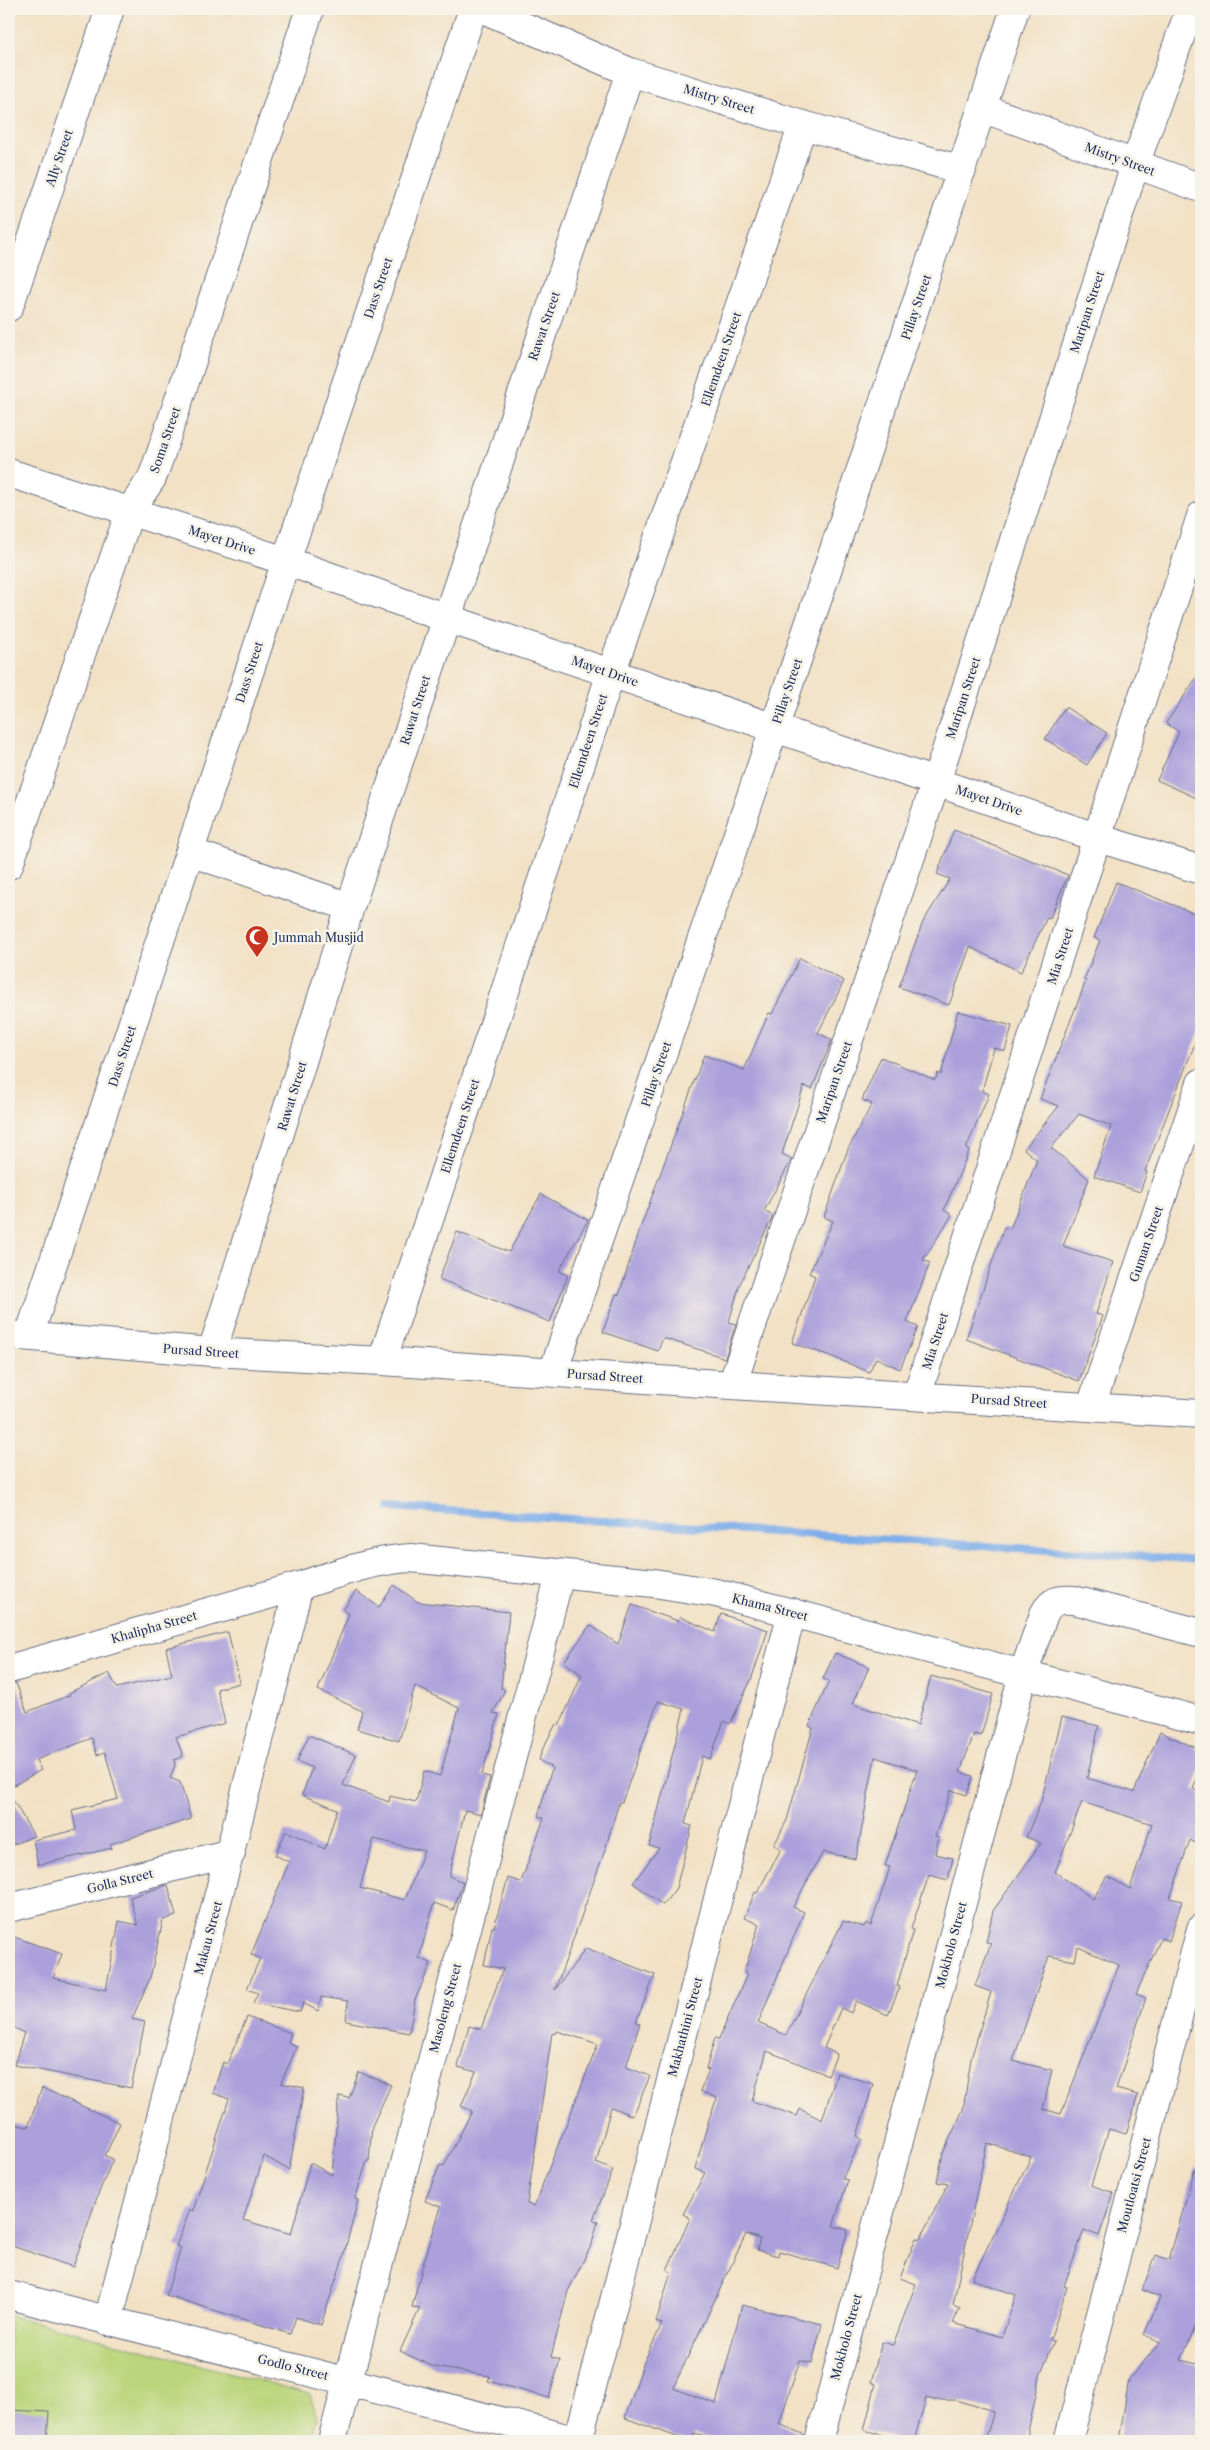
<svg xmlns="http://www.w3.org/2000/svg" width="1210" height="2450" viewBox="0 0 1210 2450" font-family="'Libre Caslon Text',serif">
	<rect width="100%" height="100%" fill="#f7f3e8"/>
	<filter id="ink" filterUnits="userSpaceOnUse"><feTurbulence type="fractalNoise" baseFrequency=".02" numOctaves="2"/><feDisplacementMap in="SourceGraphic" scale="10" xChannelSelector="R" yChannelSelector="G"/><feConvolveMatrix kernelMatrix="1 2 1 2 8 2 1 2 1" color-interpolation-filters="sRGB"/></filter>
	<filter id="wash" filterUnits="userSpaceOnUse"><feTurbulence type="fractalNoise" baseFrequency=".0096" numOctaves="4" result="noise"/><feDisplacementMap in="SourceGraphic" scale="20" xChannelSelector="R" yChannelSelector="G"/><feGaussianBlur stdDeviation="1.12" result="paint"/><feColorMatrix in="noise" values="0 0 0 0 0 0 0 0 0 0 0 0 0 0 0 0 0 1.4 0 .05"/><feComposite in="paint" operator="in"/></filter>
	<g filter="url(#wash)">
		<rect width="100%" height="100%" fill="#f2e1c5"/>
		<path fill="#bbd57b" stroke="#6b826c" d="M 9,2315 L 310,2394 L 317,2418 L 311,2441 L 9,2441 Z"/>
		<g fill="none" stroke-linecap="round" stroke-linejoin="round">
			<path stroke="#7eade9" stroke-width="8" d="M 390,1507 L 1201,1560"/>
		</g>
		<g id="blocks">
			<path fill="#aba0db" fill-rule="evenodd" d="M 1201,671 L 1201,800 L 1157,780 L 1179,732 L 1166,723 Z
				M 1065,707 L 1107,733 L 1087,765 L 1045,739 Z
				M 954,830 L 1068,875 L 1050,918 L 1047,917 L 1021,972 L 970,947 L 949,1005 L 899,987 L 923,922 L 950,879 L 937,874 Z
				M 1116,882 L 1201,916 L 1201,1028 L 1145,1171 L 1147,1172 L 1140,1192 L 1094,1176 L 1111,1126 L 1079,1114 L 1051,1148 L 1089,1179 L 1063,1246 L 1113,1262 L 1096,1314 L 1103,1316 L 1079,1381 L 966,1339 L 1004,1227 L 1010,1229 L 1037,1160 L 1024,1149 L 1059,1106 L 1040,1099 L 1086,981 L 1084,980 L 1100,940 L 1094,938 Z
				M 800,958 L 844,981 L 818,1033 L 832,1040 L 812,1089 L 804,1086 L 782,1154 L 792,1159 L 764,1211 L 773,1216 L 740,1284 L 729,1322 L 736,1324 L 725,1358 L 663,1338 L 658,1351 L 603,1332 L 616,1294 L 619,1295 L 640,1229 L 704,1055 L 744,1070 L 769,1013 L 772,1014 Z
				M 958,1011 L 1012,1026 L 1005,1051 L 994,1048 L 982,1091 L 989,1094 L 966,1149 L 969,1151 L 944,1210 L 952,1215 L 923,1260 L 930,1263 L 907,1322 L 918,1327 L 900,1369 L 876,1358 L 869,1372 L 828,1355 L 792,1343 L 815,1276 L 809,1273 L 833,1221 L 824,1217 L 848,1149 L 872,1104 L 862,1100 L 881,1057 L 935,1080 L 938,1073 L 941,1075 Z
				M 541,1194 L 588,1220 L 559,1271 L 568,1275 L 550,1322 L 439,1279 L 457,1232 L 509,1252 Z
				M 394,1585 L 418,1602 L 509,1612 L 501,1688 L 505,1690 L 493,1713 L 499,1714 L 482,1775 L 490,1777 L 481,1814 L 465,1810 L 449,1876 L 463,1882 L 453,1910 L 434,1903 L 419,1958 L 431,1963 L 415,2000 L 409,2033 L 346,2021 L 348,2001 L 321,1997 L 318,2011 L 303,2003 L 300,2012 L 253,2003 L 258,1993 L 247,1989 L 260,1958 L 251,1955 L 289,1862 L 275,1855 L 286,1831 L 325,1849 L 337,1809 L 302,1795 L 312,1768 L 297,1761 L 309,1735 L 356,1755 L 343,1785 L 389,1802 L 390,1796 L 416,1802 L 424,1771 L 440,1776 L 459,1708 L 415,1686 L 399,1741 L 357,1729 L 362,1711 L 318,1690 L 349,1614 L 343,1610 L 356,1591 L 379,1607 ZM 374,1839 L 424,1851 L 405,1900 L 360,1888 Z
				M 632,1605 L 678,1621 L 680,1617 L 715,1632 L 721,1614 L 768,1630 L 751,1680 L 730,1724 L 724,1721 L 710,1759 L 702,1756 L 685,1824 L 692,1826 L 676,1888 L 663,1905 L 633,1883 L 659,1848 L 649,1846 L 684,1709 L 658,1701 L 622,1802 L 619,1802 L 605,1850 L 555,1990 L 586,1948 L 655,1975 L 636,2022 L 640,2023 L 626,2067 L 650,2076 L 633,2116 L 611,2107 L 596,2163 L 613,2170 L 593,2220 L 598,2221 L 592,2244 L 568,2291 L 551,2357 L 560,2360 L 549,2398 L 488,2381 L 490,2376 L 434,2367 L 400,2351 L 420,2308 L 412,2307 L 422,2268 L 441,2207 L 425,2201 L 440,2165 L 444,2166 L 472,2111 L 461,2106 L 476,2072 L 458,2067 L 469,2026 L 481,2029 L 503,1969 L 484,1965 L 492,1927 L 494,1927 L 508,1878 L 521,1882 L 544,1818 L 538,1816 L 552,1768 L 539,1760 L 543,1748 L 556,1724 L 559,1726 L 582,1675 L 564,1662 L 590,1625 L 618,1644 ZM 557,2031 L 598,2044 L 534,2206 L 527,2204 L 552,2033 L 556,2034 Z
				M 228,1632 L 240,1683 L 217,1689 L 225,1723 L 176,1737 L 183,1756 L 174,1760 L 175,1765 L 170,1778 L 180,1782 L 191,1819 L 110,1844 L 112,1848 L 38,1865 L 33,1840 L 76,1830 L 72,1810 L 118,1799 L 105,1752 L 97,1755 L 92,1738 L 36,1760 L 41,1770 L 9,1788 L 9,1684 L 16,1683 L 27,1712 L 70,1695 L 69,1693 L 109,1673 L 117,1688 L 172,1675 L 166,1648 Z
				M 835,1653 L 869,1667 L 853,1704 L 918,1725 L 931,1676 L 993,1694 L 981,1736 L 974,1734 L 960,1772 L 973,1776 L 967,1795 L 951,1790 L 935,1836 L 939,1837 L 935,1854 L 953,1858 L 948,1880 L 929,1875 L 911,1929 L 913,1930 L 897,1986 L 900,1987 L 888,2015 L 856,2001 L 851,2013 L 841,2008 L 824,2048 L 837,2054 L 828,2075 L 767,2051 L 752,2101 L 797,2116 L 800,2109 L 822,2120 L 837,2073 L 873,2084 L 857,2136 L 862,2139 L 842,2179 L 848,2180 L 833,2226 L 848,2230 L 837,2268 L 779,2251 L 778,2256 L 757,2250 L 760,2239 L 746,2234 L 673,2388 L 716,2404 L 742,2305 L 822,2324 L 812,2363 L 800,2360 L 779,2424 L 805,2435 L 804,2441 L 720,2441 L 694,2434 L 691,2441 L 688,2441 L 625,2418 L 644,2362 L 662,2324 L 656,2322 L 671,2272 L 667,2270 L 690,2218 L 683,2214 L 705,2173 L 695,2169 L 709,2119 L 717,2098 L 700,2091 L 709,2070 L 706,2069 L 715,2038 L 719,2039 L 747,1974 L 744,1973 L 759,1924 L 744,1918 L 755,1892 L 757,1893 L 781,1849 L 774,1845 L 787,1820 L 813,1728 L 809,1726 L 829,1681 L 823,1679 ZM 875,1757 L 917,1770 L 885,1866 L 890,1867 L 871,1926 L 866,1923 L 864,1927 L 843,1921 L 786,2035 L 758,2023 L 804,1912 L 793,1907 L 823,1852 L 856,1859 Z
				M 1062,1717 L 1099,1726 L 1087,1778 L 1134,1792 L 1160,1732 L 1201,1750 L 1201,1769 L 1193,1789 L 1201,1792 L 1201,1846 L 1190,1840 L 1170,1898 L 1182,1901 L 1169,1941 L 1161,1938 L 1136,1994 L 1146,1998 L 1116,2089 L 1138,2095 L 1126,2134 L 1109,2129 L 1091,2185 L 1114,2193 L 1099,2236 L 1084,2230 L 1064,2286 L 1067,2287 L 1050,2340 L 1054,2341 L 1040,2376 L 1026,2441 L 985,2441 L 994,2411 L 955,2400 L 934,2400 L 926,2398 L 914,2441 L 905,2441 L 864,2430 L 876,2384 L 871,2382 L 882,2342 L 893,2345 L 916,2284 L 900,2278 L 916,2238 L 920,2239 L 948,2184 L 937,2182 L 943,2153 L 963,2110 L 971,2059 L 991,1992 L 975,1986 L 991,1943 L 986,1942 L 993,1911 L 1041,1843 L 1026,1837 L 1041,1802 ZM 1082,1802 L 1152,1824 L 1130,1889 L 1107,1876 L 1093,1899 L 1055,1872 ZM 1078,1947 L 1119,1965 L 1061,2114 L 1043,2109 L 1052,2070 L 1013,2061 L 1049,1956 L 1075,1961 ZM 987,2143 L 1031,2157 L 972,2279 L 1016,2295 L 1002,2337 L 953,2323 L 960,2308 L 953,2305 Z
				M 9,1793 L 34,1836 L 9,1846 Z
				M 168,1885 L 176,1916 L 163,1920 L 150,1978 L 132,2019 L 145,2022 L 131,2088 L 14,2065 L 24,2033 L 9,2025 L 9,1935 L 62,1954 L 53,1978 L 106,1990 L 119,1921 L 138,1925 L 130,1897 Z
				M 247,2017 L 291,2033 L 288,2042 L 297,2046 L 281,2083 L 304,2088 L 289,2170 L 264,2156 L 243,2220 L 291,2234 L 310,2163 L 332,2175 L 339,2096 L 349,2098 L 359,2072 L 391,2085 L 372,2126 L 369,2161 L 367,2161 L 355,2199 L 358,2200 L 343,2258 L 321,2325 L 296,2317 L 290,2334 L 166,2295 L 181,2248 L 176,2246 L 190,2210 L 193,2211 L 229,2099 L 213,2093 L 223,2062 L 227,2064 Z
				M 42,2088 L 120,2123 L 105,2156 L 113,2159 L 97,2197 L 73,2267 L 9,2245 L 9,2123 L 28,2127 Z
				M 1195,2168 L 1201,2169 L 1201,2314 L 1181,2360 L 1201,2365 L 1201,2407 L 1196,2441 L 1119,2441 L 1129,2379 L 1160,2342 L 1144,2335 L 1160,2297 L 1142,2290 L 1156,2255 L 1169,2260 Z
				M 9,2410 L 49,2412 L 47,2441 L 9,2441 Z"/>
		</g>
	</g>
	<g filter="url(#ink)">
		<use href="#blocks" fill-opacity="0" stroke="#666d82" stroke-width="1"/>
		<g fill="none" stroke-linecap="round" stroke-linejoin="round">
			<g stroke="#666d82" stroke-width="30">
				<path id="minor" d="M 483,9 L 630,72 L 803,125 L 962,170
					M 982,108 L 1201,188
					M 9,307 L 110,9
					M 9,473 L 286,561 L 446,618 L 936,782 L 1098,838 L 1201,870
					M 190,852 L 350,907
					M 9,865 L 130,511 L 152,478 L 161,453 L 310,9
					M 9,1335 L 212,1352 L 382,1361 L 732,1385 L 1201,1414
					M 29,1336 L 286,561 L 473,9
					M 212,1352 L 350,907 L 630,72
					M 382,1361 L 611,673 L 803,125
					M 553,1372 L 774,729 L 1015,9
					M 732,1385 L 936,782 L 1135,165 L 1190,9
					M 917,1395 L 1201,516
					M 1091,1406 L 1201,1083
					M 9,1669 L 299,1586
					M 9,1908 L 231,1853
					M 9,2295 L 578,2441
					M 108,2321 L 299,1586 C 336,1574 372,1560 411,1558 L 654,1583 L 716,1593 L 1201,1721
					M 332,2441 L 560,1575
					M 578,2441 L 792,1612
					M 819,2441 L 1023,1674 L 1044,1614 C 1051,1600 1059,1599 1074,1600 L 1201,1633
					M 1068,2441 L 1201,1929"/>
			</g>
			<use href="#minor" stroke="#fff" stroke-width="28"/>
		</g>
	</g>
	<defs>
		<g id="mosque-pin" transform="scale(1.25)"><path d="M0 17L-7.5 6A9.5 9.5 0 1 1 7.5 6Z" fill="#c8321e" stroke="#f7f3e8"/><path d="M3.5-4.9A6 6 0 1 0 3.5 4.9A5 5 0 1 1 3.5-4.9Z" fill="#fff"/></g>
	</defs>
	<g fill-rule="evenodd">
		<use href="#mosque-pin" x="257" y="937"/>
	</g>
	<g text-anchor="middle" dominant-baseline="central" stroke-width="5" stroke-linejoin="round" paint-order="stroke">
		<g font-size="12" fill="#1b2f5e" stroke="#f7f3e8">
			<text transform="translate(719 99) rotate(17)">Mistry Street</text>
			<text transform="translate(59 158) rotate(-71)">Ally Street</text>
			<text transform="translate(1120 159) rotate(20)">Mistry Street</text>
			<text transform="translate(378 288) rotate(-71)">Dass Street</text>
			<text transform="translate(916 307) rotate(-71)">Pillay Street</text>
			<text transform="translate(1087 312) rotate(-72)">Maripan Street</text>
			<text transform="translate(544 326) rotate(-71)">Rawat Street</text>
			<text transform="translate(721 359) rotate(-71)">Ellemdeen Street</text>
			<text transform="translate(165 440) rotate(-71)">Soma Street</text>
			<text transform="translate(222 540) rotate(18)">Mayet Drive</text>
			<text transform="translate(605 671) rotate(19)">Mayet Drive</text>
			<text transform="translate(249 672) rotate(-72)">Dass Street</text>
			<text transform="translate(787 691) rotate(-71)">Pillay Street</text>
			<text transform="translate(963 698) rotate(-72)">Maripan Street</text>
			<text transform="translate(415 710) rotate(-72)">Rawat Street</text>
			<text transform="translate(588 741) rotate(-72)">Ellemdeen Street</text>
			<text transform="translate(989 800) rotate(19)">Mayet Drive</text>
			<text transform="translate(1060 956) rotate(-72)">Mia Street</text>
			<text transform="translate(122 1056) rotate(-72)">Dass Street</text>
			<text transform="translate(656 1074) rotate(-71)">Pillay Street</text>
			<text transform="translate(834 1082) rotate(-71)">Maripan Street</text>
			<text transform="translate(292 1096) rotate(-73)">Rawat Street</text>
			<text transform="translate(460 1126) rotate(-72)">Ellemdeen Street</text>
			<text transform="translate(1146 1244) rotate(-71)">Guman Street</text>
			<text transform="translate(935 1341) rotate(-72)">Mia Street</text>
			<text transform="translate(201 1351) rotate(4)">Pursad Street</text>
			<text transform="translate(605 1376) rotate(4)">Pursad Street</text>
			<text transform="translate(1009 1401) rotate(4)">Pursad Street</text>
			<text transform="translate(770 1607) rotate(14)">Khama Street</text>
			<text transform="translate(154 1627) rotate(-16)">Khalipha Street</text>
			<text transform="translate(120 1881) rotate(-14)">Golla Street</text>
			<text transform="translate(208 1938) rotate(-75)">Makau Street</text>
			<text transform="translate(951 1945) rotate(-75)">Mokholo Street</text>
			<text transform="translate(445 2008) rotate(-75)">Masoleng Street</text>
			<text transform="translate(685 2027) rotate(-75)">Makhathini Street</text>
			<text transform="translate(1134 2185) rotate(-75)">Moutloatsi Street</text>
			<text transform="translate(846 2337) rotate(-75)">Mokholo Street</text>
			<text transform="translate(293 2367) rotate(14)">Godlo Street</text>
		</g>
		<g font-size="12" fill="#1b2f5e" stroke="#f7f3e8" text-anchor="start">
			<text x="274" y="937">Jummah Musjid</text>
		</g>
	</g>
	<rect width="1210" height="2450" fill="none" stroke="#f7f3e8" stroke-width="30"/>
</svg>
